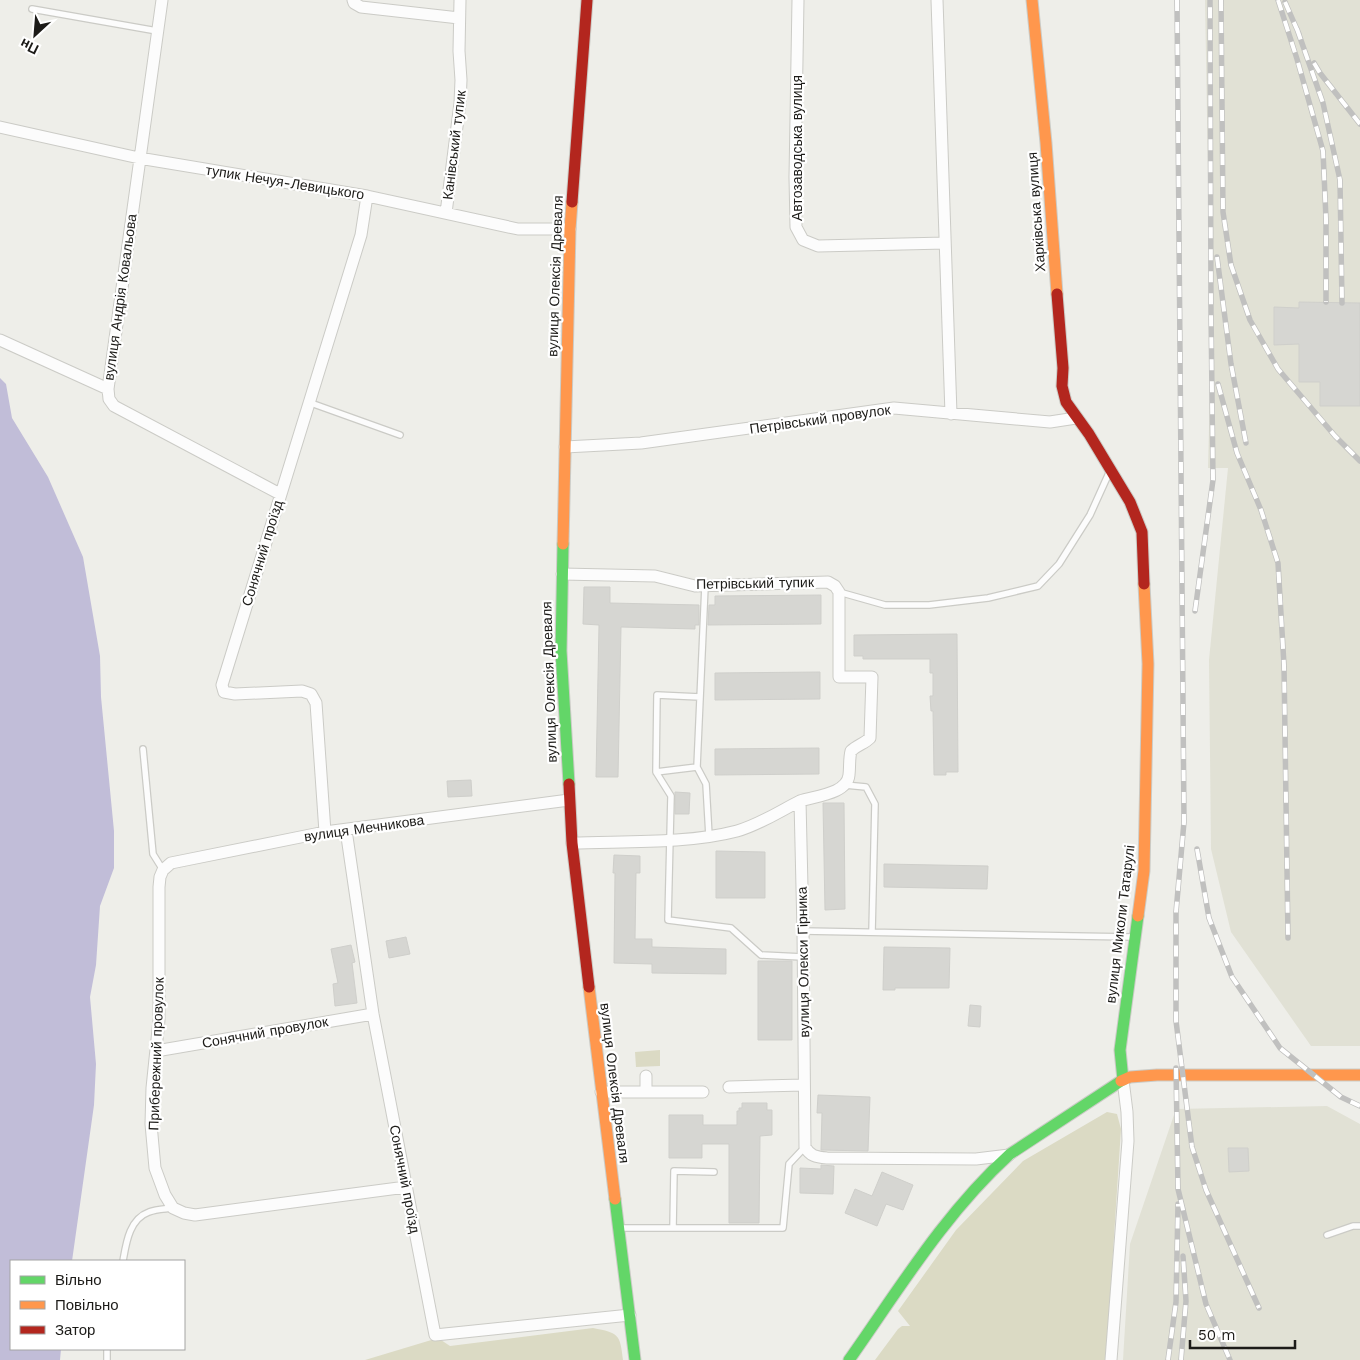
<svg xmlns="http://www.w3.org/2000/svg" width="1360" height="1360" viewBox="0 0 1360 1360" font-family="'Work Sans',sans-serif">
	<rect width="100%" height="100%" fill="#eeeee9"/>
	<path fill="#e1e1d5" d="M 1205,0 L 1360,0 L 1360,1046 L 1311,1046 L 1231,932 L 1211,849 L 1209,660 L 1228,468 L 1208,468 L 1211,350 Z
		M 1327,1106 L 1360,1124 L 1360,1360 L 1123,1360 L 1130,1244 L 1176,1109 Z"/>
	<path fill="#dbdac4" d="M 660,1050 L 660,1066 L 636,1067 L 635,1052 Z
		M 1107,1112 L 1117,1114 L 1121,1129 L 1106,1360 L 875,1360 L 898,1329 L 902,1326 L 910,1326 L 898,1311 L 956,1230 L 1023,1161 Z
		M 593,1328 C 619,1333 620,1334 623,1360 L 365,1360 L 438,1338 L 450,1346 Z"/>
	<path fill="#c1bdd8" d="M 0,378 L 6,384 L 12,418 L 48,477 L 83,557 L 100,656 L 101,697 L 114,831 L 114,868 L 100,906 L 96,965 L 90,997 L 96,1064 L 94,1105 L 72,1261 L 11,1261 L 11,1349 L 61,1349 L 60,1360 L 0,1360 Z"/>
	<path fill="#d6d6d2" stroke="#cfcfcb" d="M 1299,302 L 1360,303 L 1360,406 L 1320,406 L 1320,382 L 1299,382 L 1299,344 L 1274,345 L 1274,307 L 1299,308 Z
		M 584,587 L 610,587 L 610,603 L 699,605 L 699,625 L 695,625 L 695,629 L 621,627 L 618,777 L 596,777 L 599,625 L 583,624 Z
		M 821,595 L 821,624 L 708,625 L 709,605 L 715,605 L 715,596 Z
		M 957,634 L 958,772 L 946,772 L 946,775 L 934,775 L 933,711 L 931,711 L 930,696 L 933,696 L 933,673 L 930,673 L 930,659 L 863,659 L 863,656 L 854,656 L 854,635 Z
		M 820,672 L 820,699 L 715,700 L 715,673 Z
		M 819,748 L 819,774 L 715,775 L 715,749 Z
		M 471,780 L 472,796 L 448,797 L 447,781 Z
		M 675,792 L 690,793 L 689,814 L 675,814 Z
		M 823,803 L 844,803 L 845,909 L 825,910 Z
		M 716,851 L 765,852 L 765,898 L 716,898 Z
		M 614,855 L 640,856 L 640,873 L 636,873 L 635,939 L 652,939 L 652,947 L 726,949 L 726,974 L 652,973 L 652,964 L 614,963 L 615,873 L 613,873 Z
		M 884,864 L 988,866 L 987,889 L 884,887 Z
		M 406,937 L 410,954 L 389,958 L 386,941 Z
		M 351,945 L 355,962 L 352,963 L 357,1003 L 335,1006 L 333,984 L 338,983 L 331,949 Z
		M 884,947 L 950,948 L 949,988 L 895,988 L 895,990 L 883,990 Z
		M 758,961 L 792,961 L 792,1040 L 758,1040 Z
		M 970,1005 L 981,1006 L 980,1027 L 968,1026 Z
		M 818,1095 L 870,1097 L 868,1151 L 821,1150 L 822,1113 L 817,1113 Z
		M 742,1103 L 767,1103 L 767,1110 L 772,1110 L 772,1135 L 760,1136 L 759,1223 L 729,1223 L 729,1144 L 702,1144 L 702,1158 L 669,1158 L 669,1115 L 703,1115 L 703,1125 L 737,1125 L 737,1111 L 739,1111 L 739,1108 L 742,1108 Z
		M 1228,1148 L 1248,1148 L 1249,1171 L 1229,1172 Z
		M 821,1165 L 834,1166 L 833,1194 L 800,1193 L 800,1168 L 821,1169 Z
		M 882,1172 L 913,1185 L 903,1210 L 886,1204 L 877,1226 L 845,1213 L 855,1189 L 872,1196 Z"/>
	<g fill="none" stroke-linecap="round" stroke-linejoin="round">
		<g stroke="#cbcbc6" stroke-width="8">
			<path id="lane" d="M 32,9 L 157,31
				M 308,402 L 400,435
				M 705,586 L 697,767 L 706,784 L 709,836
				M 839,592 L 885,605 L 929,605 L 988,598 L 1038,586 L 1059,564 L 1090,515 L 1109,473
				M 700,697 L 657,695 L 656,772 L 671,796 L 668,920 L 731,928 L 761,955 L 803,957
				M 143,749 L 153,854 L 163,870
				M 656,772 L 697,767
				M 845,785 L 866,787 L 875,804 L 872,932
				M 803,931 L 1132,937
				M 620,1228 L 783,1228 L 789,1164 L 805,1147
				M 673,1228 L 674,1171 L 714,1172
				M 1327,1235 L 1353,1226 L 1360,1226
				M 123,1261 C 126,1244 129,1219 149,1212 C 156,1209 165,1209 172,1208
				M 107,1349 L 107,1360"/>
		</g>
		<g stroke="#cbcbc6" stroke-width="13">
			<path id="street" d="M 162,0 L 108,389 L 109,399 L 114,406 L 280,494
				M 353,0 L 354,3 L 361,7 L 459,18
				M 798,0 L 795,177 L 796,227 L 803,240 L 818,246 L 945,243
				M 937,0 L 951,414
				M 0,127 L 139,158 L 367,196 L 518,229 L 570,229
				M 446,213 L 460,103 L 461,80 L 459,51 L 460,0
				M 0,340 L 108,389
				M 565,447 L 641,443 L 894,408 L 1050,422 L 1076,418
				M 562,574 L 655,576 L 695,586 L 828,582 L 835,586 L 839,592 L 839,677 L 872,677 L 870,738 C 864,744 857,745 851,751 C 849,759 850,767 849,775 C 847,794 815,796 800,801
				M 346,830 L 373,1014 L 435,1335 L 630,1315
				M 325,832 L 316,703 L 311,694 L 302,691 L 235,694 L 224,692 L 222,685 L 361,235 L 367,196
				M 572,843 C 624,841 688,844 737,831 C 759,825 780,811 800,801 L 803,931 L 805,1147 C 810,1156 816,1157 827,1158 L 976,1159 L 1009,1155
				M 156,1051 L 373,1014
				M 646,1076 L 646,1092
				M 729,1087 L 804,1085
				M 601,1092 L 703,1092
				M 406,1187 L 195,1215 L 184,1213 L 173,1208 L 165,1195 L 155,1168 L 151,1124 L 152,1088 L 159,1020 L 159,887 L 160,877 L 163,870 L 171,863 L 325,832 L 569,800
				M 1111,1360 L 1128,1141 L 1127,1112 L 1123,1080"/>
		</g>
		<g stroke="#cbcbc6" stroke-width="13">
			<path id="fast" d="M 563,544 L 561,651 L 569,784
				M 1123,1080 L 1120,1050 L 1138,916
				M 615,1199 L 635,1360
				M 849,1360 C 899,1289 945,1213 1010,1154 L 1121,1081"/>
		</g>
		<g stroke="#cbcbc6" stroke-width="13">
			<path id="slow" d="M 1032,0 L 1046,143 L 1057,294
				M 563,544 L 570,229 L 572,202
				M 1138,916 L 1144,871 L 1148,664 L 1144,584
				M 589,987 L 615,1199
				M 1121,1081 L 1130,1077 L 1157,1075 L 1360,1075"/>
		</g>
		<g stroke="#cbcbc6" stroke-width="13">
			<path id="jam" d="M 572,202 L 587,0
				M 1057,294 L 1063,368 L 1062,386 L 1066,402 L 1089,434 L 1130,502 L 1142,532 L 1144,584
				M 569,784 L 572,843 L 589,987"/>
		</g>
		<use href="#lane" stroke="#fcfcfc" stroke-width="5.5"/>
		<use href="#street" stroke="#fcfcfc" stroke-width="11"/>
		<use href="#fast" stroke="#63d668" stroke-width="11"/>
		<use href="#slow" stroke="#ff974d" stroke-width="11"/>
		<use href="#jam" stroke="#b3261e" stroke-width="11"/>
		<g stroke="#c0c0bf" stroke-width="5.5">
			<path id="rail" d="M 1177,0 L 1184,822 L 1176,912 L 1176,1021 L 1192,1147 L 1206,1190 L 1259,1308
				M 1221,0 L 1223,212 L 1231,265 L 1250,320 L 1278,369 L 1335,436 L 1360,461
				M 1278,0 L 1297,59 L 1323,151 L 1326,219 L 1326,302
				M 1285,2 L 1299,34
				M 1297,29 L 1323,103 L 1340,180 L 1342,303
				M 1314,63 L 1320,73 L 1360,124
				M 1217,257 L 1231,364 L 1246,443
				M 1218,384 L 1237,453 L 1261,510 L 1278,563 L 1284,665 L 1288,938
				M 1195,611 L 1213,480 L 1211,312 L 1210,0
				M 1197,849 L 1209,918 L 1232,977 L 1280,1048 L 1341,1097 L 1360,1106
				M 1176,1068 L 1178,1189 L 1206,1304 L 1230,1360
				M 1168,1360 L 1176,1302 L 1178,1204
				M 1181,1360 L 1186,1301 L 1183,1256"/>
		</g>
		<use href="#rail" stroke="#fff" stroke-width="4" stroke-dasharray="11" stroke-linecap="butt"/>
	</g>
	<g text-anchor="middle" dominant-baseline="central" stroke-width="4.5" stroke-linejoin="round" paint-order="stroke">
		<g font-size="14" fill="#1c1b18" stroke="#fff">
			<text transform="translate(454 145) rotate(-83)">Канівський тупик</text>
			<text transform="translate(797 148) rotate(-90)">Автозаводська вулиця</text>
			<text transform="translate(285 182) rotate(9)">тупик Нечуя-Левицького</text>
			<text transform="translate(1036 212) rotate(-94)">Харківська вулиця</text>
			<text transform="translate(555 276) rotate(-88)">вулиця Олексія Древаля</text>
			<text transform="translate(120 297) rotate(-82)">вулиця Андрія Ковальова</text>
			<text transform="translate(820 419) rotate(-8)">Петрівський провулок</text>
			<text transform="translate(262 553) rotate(-73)">Сонячний проїзд</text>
			<text transform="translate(755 583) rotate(-1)">Петрівський тупик</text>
			<text transform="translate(549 682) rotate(-92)">вулиця Олексія Древаля</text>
			<text transform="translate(364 828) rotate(-8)">вулиця Мечникова</text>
			<text transform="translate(1120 924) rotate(-83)">вулиця Миколи Татарулі</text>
			<text transform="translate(803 962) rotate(-91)">вулиця Олекси Гірника</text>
			<text transform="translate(265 1032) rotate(-10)">Сонячний провулок</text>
			<text transform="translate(156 1054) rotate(-88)">Прибережний провулок</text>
			<text transform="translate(615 1083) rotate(83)">вулиця Олексія Древаля</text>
			<text transform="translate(405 1179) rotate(79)">Сонячний проїзд</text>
		</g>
	</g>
	<rect x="10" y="1260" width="175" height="90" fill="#ffffff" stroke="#a4a4a3"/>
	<rect x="20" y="1276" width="25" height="8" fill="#63d668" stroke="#a4a4a3"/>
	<text x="55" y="1285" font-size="15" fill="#1c1b18">Вільно</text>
	<rect x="20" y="1301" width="25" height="8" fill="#ff974d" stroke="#a4a4a3"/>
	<text x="55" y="1310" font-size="15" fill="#1c1b18">Повільно</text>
	<rect x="20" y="1326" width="25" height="8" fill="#b3261e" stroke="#a4a4a3"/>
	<text x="55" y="1335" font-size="15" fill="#1c1b18">Затор</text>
	<g transform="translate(35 35) rotate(206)" stroke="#ffffff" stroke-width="4" paint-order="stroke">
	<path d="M0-4L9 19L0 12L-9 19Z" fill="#1c1b18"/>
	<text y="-8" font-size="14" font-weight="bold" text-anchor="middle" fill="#1c1b18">Пн</text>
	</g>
	<path d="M1190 1340v8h105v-8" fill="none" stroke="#1c1b18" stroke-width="2.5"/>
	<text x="1198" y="1340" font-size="15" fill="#1c1b18" stroke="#ffffff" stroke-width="4" paint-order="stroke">50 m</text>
</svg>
